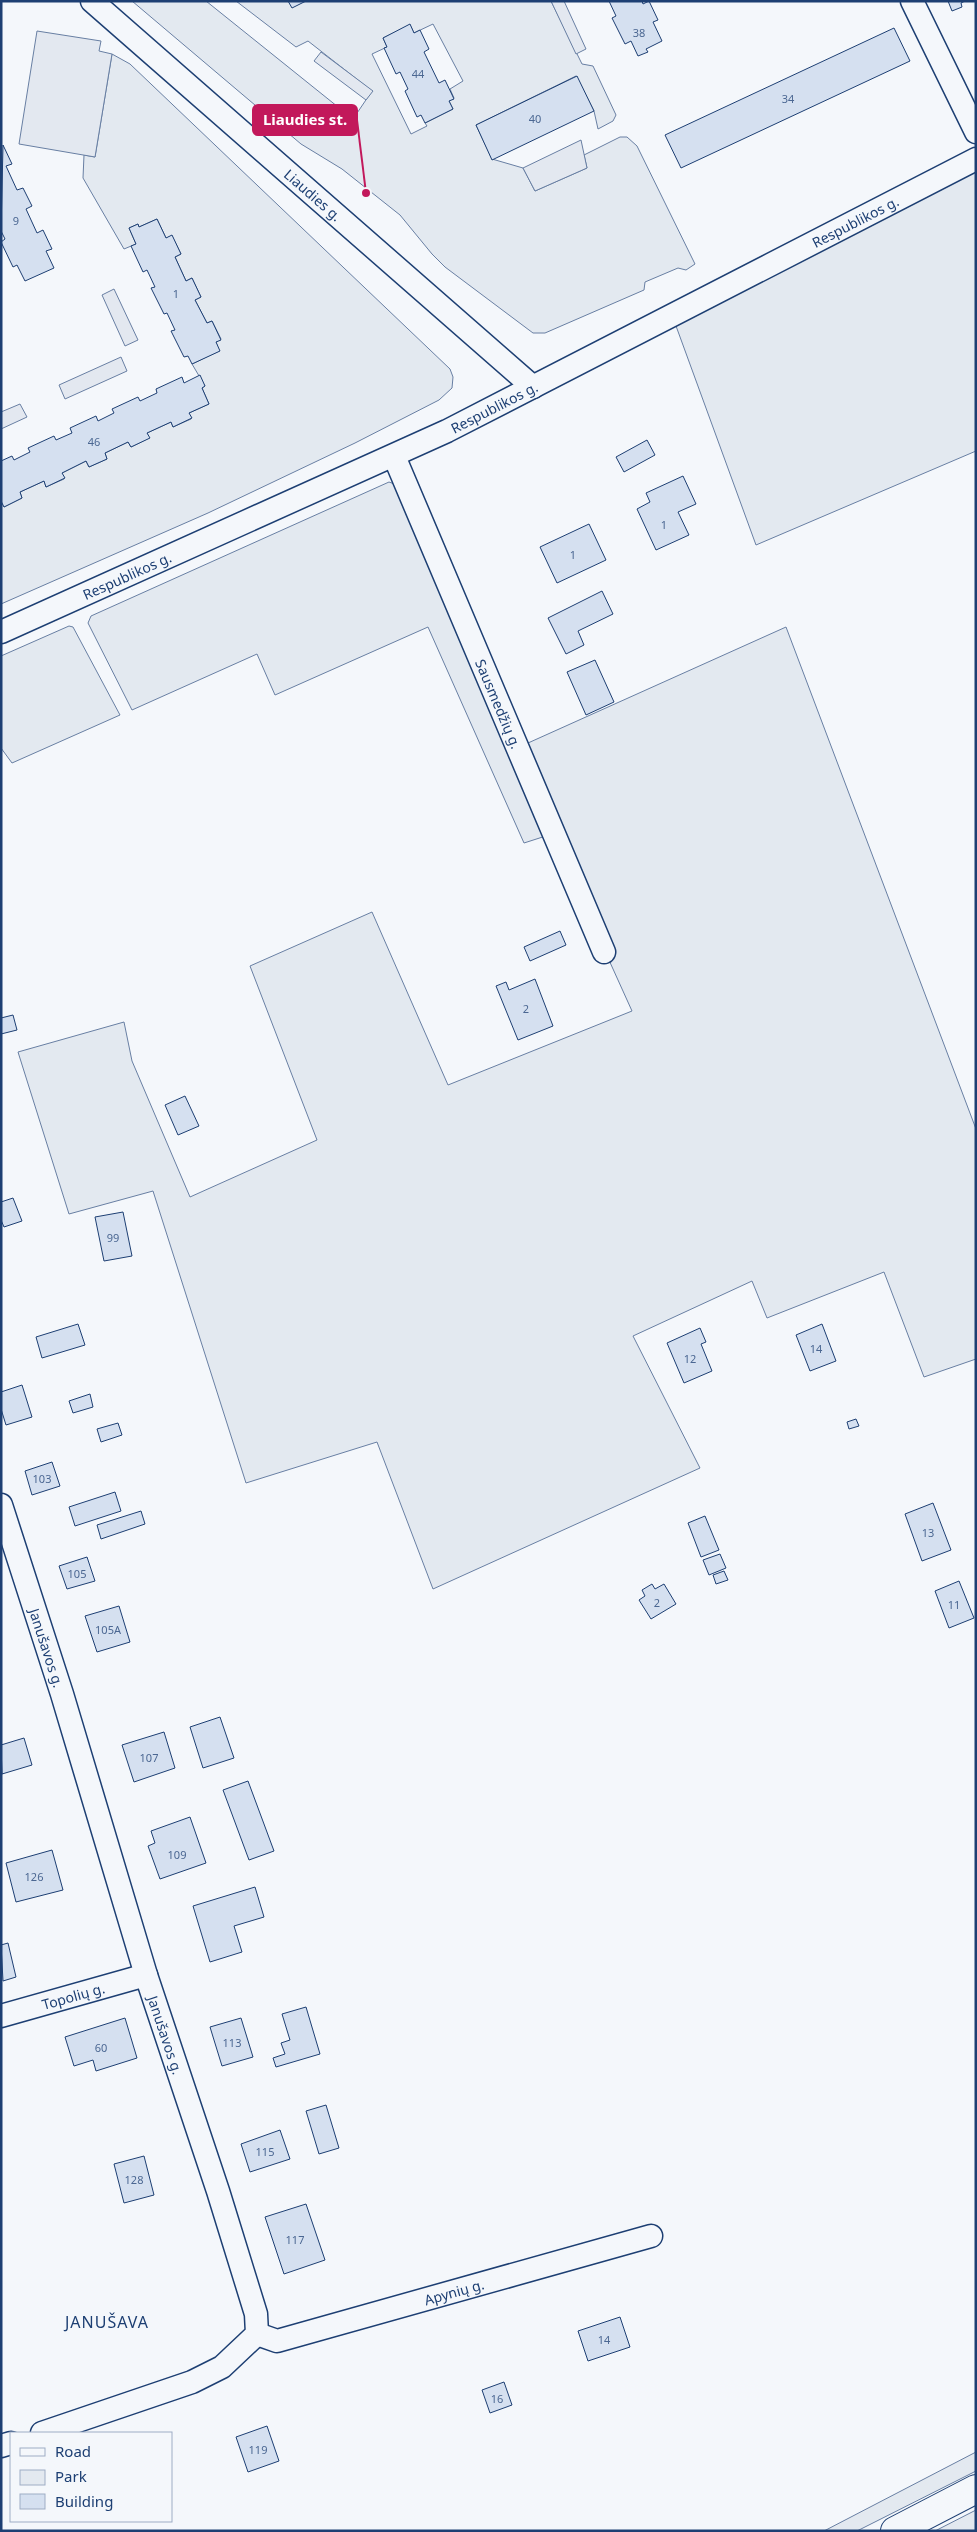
<svg xmlns="http://www.w3.org/2000/svg" width="977" height="2532" viewBox="0 0 977 2532" font-family="'Noto Sans',sans-serif">
	<rect width="100%" height="100%" fill="#f4f7fb"/>
	<path fill="#e3e9f0" stroke="#687fa3" fill-rule="evenodd" d="M 132,1 L 206,1 L 353,119 L 372,91 L 308,41 L 296,47 L 236,1 L 551,1 L 582,64 L 593,66 L 616,115 L 613,121 L 598,129 L 594,111 L 576,76 L 476,125 L 492,159 L 523,168 L 535,191 L 587,168 L 584,155 L 620,137 L 627,137 L 637,146 L 695,264 L 686,270 L 678,268 L 645,282 L 644,290 L 545,333 L 533,333 L 445,267 L 432,254 L 400,215 L 342,169 L 301,144 ZM 433,24 L 463,81 L 450,89 L 454,98 L 449,101 L 453,109 L 425,123 L 427,126 L 411,134 L 372,54 L 387,47 L 383,38 L 410,25 L 414,33 Z
		M 112,54 L 130,64 L 450,369 L 453,377 L 452,388 L 439,400 L 355,443 L 208,513 L 1,604 L 1,501 L 4,507 L 22,498 L 20,492 L 44,481 L 46,487 L 64,479 L 62,473 L 86,461 L 89,467 L 107,459 L 105,453 L 128,442 L 131,447 L 149,438 L 147,433 L 171,422 L 173,427 L 191,419 L 189,413 L 209,404 L 202,388 L 205,386 L 192,364 L 219,351 L 216,342 L 221,339 L 212,321 L 207,323 L 195,300 L 201,297 L 192,278 L 186,281 L 175,257 L 181,254 L 172,236 L 166,238 L 157,219 L 139,227 L 138,224 L 129,228 L 136,244 L 124,249 L 83,178 L 84,155 L 95,157 Z
		M 976,159 L 976,451 L 756,545 L 672,315 Z
		M 389,482 L 397,485 L 528,743 L 786,627 L 976,1129 L 976,1359 L 924,1377 L 884,1272 L 767,1318 L 752,1281 L 633,1336 L 700,1468 L 433,1589 L 377,1442 L 246,1483 L 153,1191 L 69,1214 L 18,1052 L 124,1022 L 132,1061 L 190,1197 L 317,1140 L 250,966 L 372,912 L 448,1085 L 632,1011 L 552,834 L 524,843 L 428,627 L 275,695 L 257,654 L 132,710 L 88,623 L 91,616 Z
		M 69,626 L 73,627 L 120,715 L 12,763 L 1,748 L 1,656 Z
		M 976,2452 L 976,2471 L 857,2531 L 824,2531 Z
		M 976,2510 L 976,2531 L 935,2531 Z"/>
	<path fill="#e3e8f0" stroke="#687fa3" d="M 551,1 L 564,1 L 586,49 L 576,54 Z
		M 37,31 L 101,41 L 99,51 L 112,54 L 95,157 L 19,144 Z
		M 321,52 L 373,91 L 366,100 L 314,61 Z
		M 581,140 L 587,168 L 535,191 L 523,168 Z
		M 114,289 L 138,340 L 125,346 L 102,295 Z
		M 121,357 L 127,371 L 65,399 L 59,385 Z
		M 20,404 L 27,417 L 1,429 L 1,412 Z"/>
	<path fill="#d5e0f0" stroke="#1d3f73" d="M 288,1 L 306,1 L 292,8 Z
		M 609,1 L 642,1 L 643,4 L 649,1 L 658,20 L 653,22 L 662,41 L 646,49 L 648,52 L 638,56 L 631,41 L 625,44 L 612,18 L 616,16 Z
		M 948,1 L 965,1 L 961,3 L 962,7 L 952,11 Z
		M 410,24 L 414,33 L 420,30 L 429,49 L 424,52 L 439,83 L 445,80 L 454,99 L 449,101 L 453,109 L 425,123 L 421,115 L 417,117 L 405,91 L 408,89 L 400,72 L 396,74 L 384,48 L 387,47 L 383,38 Z
		M 894,28 L 910,61 L 681,168 L 665,135 Z
		M 577,76 L 594,111 L 492,160 L 476,125 Z
		M 3,145 L 12,164 L 6,166 L 17,190 L 23,188 L 32,206 L 26,209 L 37,233 L 43,230 L 52,249 L 46,251 L 54,268 L 25,281 L 17,265 L 13,267 L 1,242 L 5,239 L 1,231 Z
		M 157,219 L 166,238 L 172,235 L 181,254 L 175,257 L 186,281 L 192,278 L 201,297 L 195,300 L 207,323 L 212,321 L 221,340 L 216,342 L 220,351 L 192,364 L 188,356 L 184,357 L 171,331 L 175,330 L 167,313 L 164,314 L 151,288 L 155,287 L 147,270 L 143,272 L 131,246 L 136,244 L 129,228 L 138,224 L 139,227 Z
		M 200,375 L 205,386 L 202,388 L 209,404 L 189,413 L 192,418 L 173,427 L 171,422 L 147,433 L 150,438 L 131,447 L 128,442 L 105,453 L 107,459 L 89,467 L 86,461 L 62,473 L 65,478 L 46,487 L 44,481 L 20,492 L 22,498 L 4,507 L 1,501 L 1,461 L 12,456 L 14,460 L 30,452 L 28,448 L 54,436 L 56,440 L 72,433 L 70,428 L 96,416 L 98,421 L 114,413 L 112,409 L 138,397 L 140,401 L 157,393 L 156,389 L 182,377 L 184,383 Z
		M 647,440 L 655,455 L 624,472 L 616,457 Z
		M 683,476 L 696,504 L 678,512 L 689,535 L 656,550 L 637,509 L 650,502 L 646,493 Z
		M 589,524 L 606,560 L 557,583 L 540,547 Z
		M 602,591 L 613,614 L 578,631 L 584,645 L 566,654 L 548,618 Z
		M 595,660 L 614,702 L 586,715 L 567,672 Z
		M 560,931 L 566,945 L 530,961 L 524,947 Z
		M 535,979 L 553,1026 L 518,1040 L 496,986 L 506,982 L 509,990 Z
		M 13,1015 L 17,1030 L 1,1034 L 1,1018 Z
		M 185,1096 L 199,1126 L 178,1135 L 165,1105 Z
		M 13,1198 L 22,1221 L 4,1227 L 1,1220 L 1,1202 Z
		M 123,1212 L 132,1256 L 104,1261 L 95,1217 Z
		M 78,1324 L 85,1345 L 42,1358 L 36,1337 Z
		M 822,1324 L 836,1361 L 810,1371 L 796,1335 Z
		M 700,1328 L 706,1342 L 701,1344 L 712,1371 L 684,1383 L 667,1343 Z
		M 22,1385 L 32,1417 L 6,1425 L 1,1409 L 1,1392 Z
		M 90,1394 L 93,1407 L 73,1413 L 69,1401 Z
		M 856,1419 L 859,1426 L 849,1429 L 847,1422 Z
		M 118,1423 L 122,1435 L 101,1442 L 97,1429 Z
		M 52,1462 L 60,1486 L 32,1495 L 25,1471 Z
		M 115,1492 L 121,1511 L 75,1526 L 69,1507 Z
		M 933,1503 L 951,1550 L 922,1561 L 905,1514 Z
		M 141,1511 L 145,1524 L 101,1539 L 97,1525 Z
		M 705,1516 L 719,1550 L 701,1557 L 688,1523 Z
		M 720,1554 L 726,1568 L 709,1575 L 703,1560 Z
		M 87,1557 L 95,1581 L 67,1589 L 59,1566 Z
		M 724,1571 L 728,1580 L 716,1584 L 713,1575 Z
		M 959,1581 L 974,1618 L 949,1628 L 935,1591 Z
		M 652,1584 L 655,1589 L 664,1584 L 676,1604 L 651,1619 L 639,1600 L 645,1596 L 642,1590 Z
		M 119,1606 L 130,1642 L 97,1652 L 85,1616 Z
		M 220,1717 L 234,1758 L 203,1768 L 190,1727 Z
		M 164,1732 L 175,1768 L 134,1782 L 122,1745 Z
		M 24,1738 L 32,1765 L 2,1774 L 1,1745 Z
		M 248,1781 L 274,1851 L 249,1860 L 223,1790 Z
		M 190,1817 L 206,1863 L 160,1879 L 148,1846 L 155,1843 L 151,1831 Z
		M 52,1850 L 63,1890 L 16,1902 L 6,1863 Z
		M 255,1887 L 264,1917 L 234,1926 L 242,1952 L 210,1962 L 193,1906 Z
		M 8,1943 L 16,1977 L 3,1981 L 1,1945 Z
		M 306,2007 L 320,2054 L 276,2067 L 273,2058 L 285,2054 L 281,2043 L 290,2040 L 282,2014 Z
		M 125,2018 L 137,2058 L 96,2071 L 93,2060 L 74,2066 L 65,2037 Z
		M 241,2018 L 253,2057 L 222,2066 L 210,2027 Z
		M 326,2105 L 339,2148 L 319,2154 L 306,2111 Z
		M 280,2130 L 290,2159 L 250,2172 L 241,2144 Z
		M 144,2156 L 154,2195 L 124,2203 L 114,2164 Z
		M 306,2204 L 325,2260 L 284,2274 L 265,2217 Z
		M 620,2317 L 630,2347 L 588,2361 L 578,2331 Z
		M 504,2382 L 512,2405 L 490,2413 L 482,2390 Z
		M 267,2426 L 279,2461 L 248,2472 L 236,2437 Z"/>
	<g fill="none" stroke-linecap="round" stroke-linejoin="round">
		<g stroke="#1d3f73" stroke-width="25">
			<g id="minor">
				<path id="s1" d="M 92,1 L 533,387"/>
				<path d="M 912,1 L 976,132"/>
				<path id="s2" d="M 394,456 L 604,952"/>
				<path id="s3" d="M 1,632 L 447,431 L 976,159"/>
				<path id="s4" d="M 1,1505 L 62,1694 L 146,1975 L 218,2191 L 256,2314 L 257,2334 L 222,2367 L 192,2382 L 42,2433"/>
				<path id="s5" d="M 1,2016 L 146,1975"/>
				<path id="s6" d="M 257,2334 L 277,2341 L 651,2236"/>
				<path d="M 1,2446 L 11,2443"/>
			</g>
		</g>
		<g stroke="#1d3f73" stroke-width="30">
			<path id="major" d="M 895,2531 L 976,2489"/>
		</g>
		<use href="#minor" stroke="#f4f7fb" stroke-width="22"/>
		<use href="#major" stroke="#f4f7fb" stroke-width="28"/>
	</g>
	<g text-anchor="middle" dominant-baseline="central" stroke-width="4" stroke-linejoin="round" paint-order="stroke">
		<g font-size="11" fill="#4b6792">
			<text x="639" y="32">38</text>
			<text x="418" y="73">44</text>
			<text x="788" y="98">34</text>
			<text x="535" y="118">40</text>
			<text x="16" y="220">9</text>
			<text x="176" y="293">1</text>
			<text x="94" y="441">46</text>
			<text x="664" y="524">1</text>
			<text x="573" y="554">1</text>
			<text x="526" y="1008">2</text>
			<text x="113" y="1237">99</text>
			<text x="816" y="1348">14</text>
			<text x="690" y="1358">12</text>
			<text x="42" y="1478">103</text>
			<text x="928" y="1532">13</text>
			<text x="77" y="1573">105</text>
			<text x="657" y="1602">2</text>
			<text x="954" y="1604">11</text>
			<text x="108" y="1629">105A</text>
			<text x="149" y="1757">107</text>
			<text x="177" y="1854">109</text>
			<text x="34" y="1876">126</text>
			<text x="232" y="2042">113</text>
			<text x="101" y="2047">60</text>
			<text x="265" y="2151">115</text>
			<text x="134" y="2179">128</text>
			<text x="295" y="2239">117</text>
			<text x="604" y="2339">14</text>
			<text x="497" y="2398">16</text>
			<text x="258" y="2449">119</text>
		</g>
		<g font-size="14" fill="#1d3f73" stroke="#f4f7fb">
			<text stroke="none"><textPath href="#s1" startOffset="294">Liaudies g.</textPath></text>
			<text stroke="none"><textPath href="#s3" startOffset="948">Respublikos g.</textPath></text>
			<text stroke="none"><textPath href="#s3" startOffset="542">Respublikos g.</textPath></text>
			<text stroke="none"><textPath href="#s3" startOffset="138">Respublikos g.</textPath></text>
			<text stroke="none"><textPath href="#s2" startOffset="269">Sausmedžių g.</textPath></text>
			<text stroke="none"><textPath href="#s4" startOffset="150">Janušavos g.</textPath></text>
			<text stroke="none"><textPath href="#s5" startOffset="75">Topolių g.</textPath></text>
			<text stroke="none"><textPath href="#s4" startOffset="555">Janušavos g.</textPath></text>
			<text stroke="none"><textPath href="#s6" startOffset="205">Apynių g.</textPath></text>
		</g>
		<g font-size="16" letter-spacing="1" fill="#1d3f73" stroke="#f4f7fb">
			<text x="107" y="2322">JANUŠAVA</text>
		</g>
	</g>
	<path fill="none" stroke="#c2185b" stroke-width="2" d="M366 193L357 120"/>
	<circle fill="#c2185b" stroke="#f4f7fb" stroke-width="2" cx="366" cy="193" r="5"/>
	<rect fill="#c2185b" stroke="#c2185b" stroke-width="2" x="253" y="105" width="104" height="30" rx="5"/>
	<g font-size="15" text-anchor="middle" font-weight="bold" fill="#fff">
		<text x="305" y="125">Liaudies st.</text>
	</g>
	<rect width="977" height="2532" fill="none" stroke="#1d3f73" stroke-width="5"/>
	<rect x="10" y="2432" width="162" height="90" fill="#f4f7fb" stroke="#9eadc5"/>
	<rect x="20" y="2448" width="25" height="8" fill="#f4f7fb" stroke="#9eadc5"/>
	<text x="55" y="2457" font-size="15" fill="#1d3f73">Road</text>
	<rect x="20" y="2470" width="25" height="15" fill="#e3e9f0" stroke="#9eadc5"/>
	<text x="55" y="2482" font-size="15" fill="#1d3f73">Park</text>
	<rect x="20" y="2494" width="25" height="15" fill="#d5e0f0" stroke="#9eadc5"/>
	<text x="55" y="2507" font-size="15" fill="#1d3f73">Building</text>
</svg>
